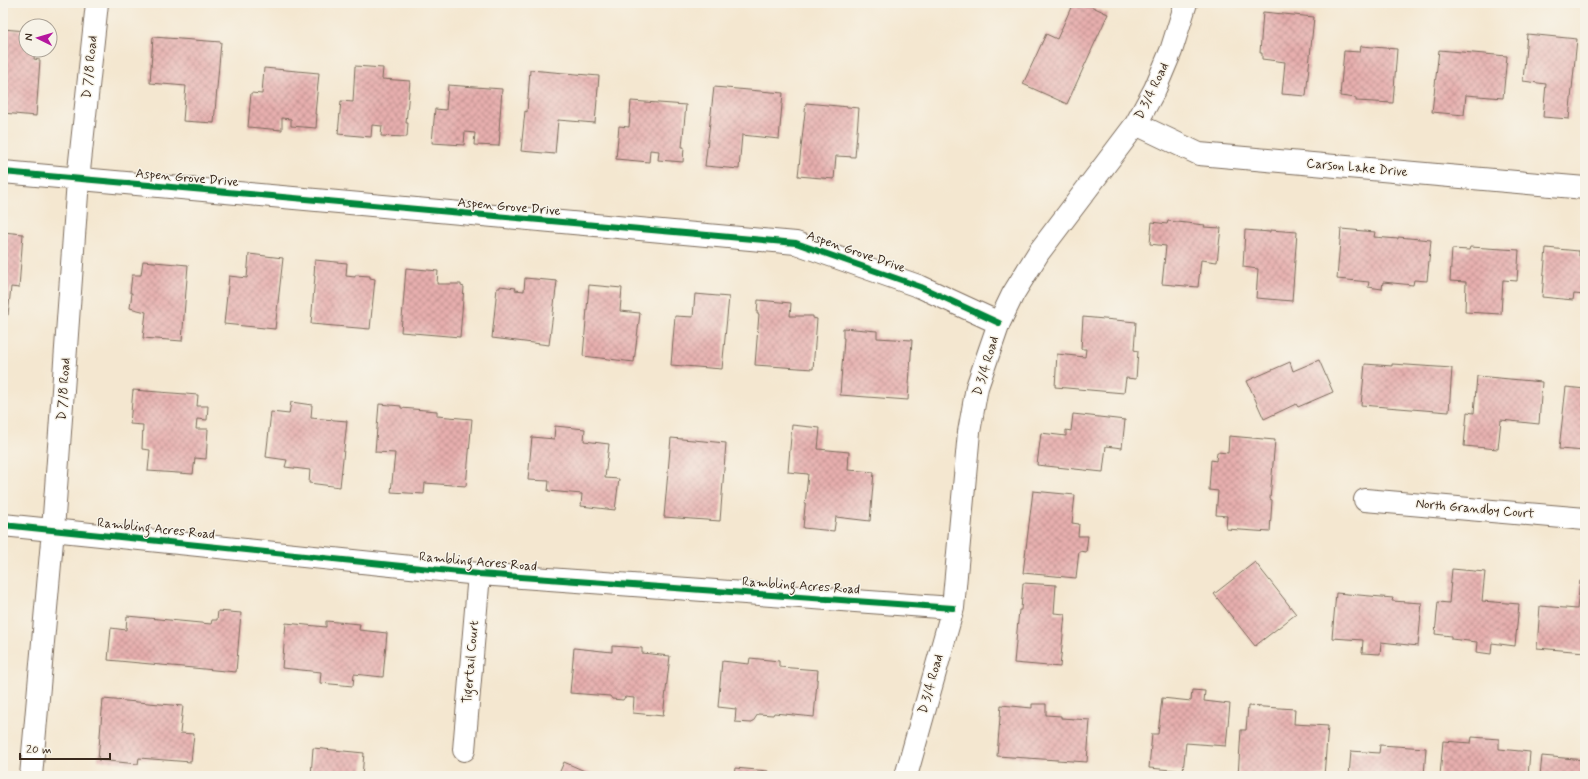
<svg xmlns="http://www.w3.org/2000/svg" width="1588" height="779" viewBox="0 0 1588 779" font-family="Mynerve,sans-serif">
	<defs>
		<pattern id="building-cross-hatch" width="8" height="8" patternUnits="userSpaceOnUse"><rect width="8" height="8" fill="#e7afae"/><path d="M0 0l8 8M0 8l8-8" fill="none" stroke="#bc8f8d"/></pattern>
	</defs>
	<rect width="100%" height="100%" fill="#f7f3e8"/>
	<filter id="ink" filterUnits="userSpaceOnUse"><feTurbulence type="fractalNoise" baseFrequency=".025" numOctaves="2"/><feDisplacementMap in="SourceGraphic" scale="8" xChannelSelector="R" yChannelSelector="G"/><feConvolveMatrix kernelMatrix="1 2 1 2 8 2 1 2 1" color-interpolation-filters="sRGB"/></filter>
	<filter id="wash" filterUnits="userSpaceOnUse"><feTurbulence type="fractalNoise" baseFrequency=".012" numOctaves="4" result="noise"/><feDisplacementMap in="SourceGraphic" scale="16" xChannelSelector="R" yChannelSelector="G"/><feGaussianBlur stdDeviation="0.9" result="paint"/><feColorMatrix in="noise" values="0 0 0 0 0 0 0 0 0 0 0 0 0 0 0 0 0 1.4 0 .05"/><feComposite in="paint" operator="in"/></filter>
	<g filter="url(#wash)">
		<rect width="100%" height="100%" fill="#f4e7d0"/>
		<g id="blocks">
			<path fill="url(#building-cross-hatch)" d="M 1073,3 L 1084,3 L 1108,14 L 1067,104 L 1023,84 L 1046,34 L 1057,39 Z
				M 1263,12 L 1314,17 L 1306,96 L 1282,94 L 1285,62 L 1262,59 L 1262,53 L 1260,53 Z
				M 3,29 L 26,31 L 26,50 L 35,50 L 34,59 L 40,60 L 36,116 L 3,113 Z
				M 1527,34 L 1577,39 L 1569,119 L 1543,117 L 1546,84 L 1523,81 Z
				M 153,37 L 221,42 L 214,123 L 183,121 L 186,86 L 150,83 Z
				M 1361,46 L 1397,49 L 1393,103 L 1356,101 L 1356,98 L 1340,96 L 1344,51 L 1360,52 Z
				M 1439,50 L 1507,56 L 1503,98 L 1466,95 L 1464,115 L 1432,112 Z
				M 355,66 L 383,68 L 382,79 L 410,81 L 406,123 L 408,123 L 407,137 L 381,136 L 382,126 L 372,125 L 371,137 L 338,134 L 341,101 L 353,102 Z
				M 264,68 L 319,73 L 315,114 L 317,114 L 316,128 L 291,126 L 291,119 L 282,118 L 282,130 L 248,127 L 251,93 L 262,94 Z
				M 530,70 L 599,76 L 595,123 L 558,120 L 555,154 L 521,151 L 525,111 L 527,112 Z
				M 448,85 L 502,89 L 499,131 L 500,131 L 499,146 L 474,145 L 475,133 L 465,132 L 464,145 L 432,143 L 435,109 L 446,110 Z
				M 714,87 L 783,93 L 779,139 L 742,135 L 739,169 L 705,166 Z
				M 631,101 L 686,105 L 682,147 L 684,147 L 683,162 L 658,160 L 659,151 L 650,150 L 649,162 L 616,159 L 619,126 L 629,127 Z
				M 806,103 L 859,108 L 855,157 L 836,156 L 834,179 L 798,176 Z
				M 1168,221 L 1205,225 L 1204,227 L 1221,228 L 1217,262 L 1201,260 L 1198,287 L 1162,284 L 1166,246 L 1150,244 L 1152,222 L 1167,224 Z
				M 1341,229 L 1375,232 L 1374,237 L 1398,239 L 1398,237 L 1431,240 L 1427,281 L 1414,280 L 1413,285 L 1383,282 L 1382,289 L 1368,287 L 1369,282 L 1337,279 Z
				M 1245,230 L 1270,232 L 1270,230 L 1297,232 L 1292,301 L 1256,298 L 1258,269 L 1243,267 Z
				M 3,232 L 23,234 L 19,288 L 11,287 L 8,315 L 3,315 Z
				M 1470,247 L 1519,250 L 1517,281 L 1503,280 L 1501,314 L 1465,312 L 1466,282 L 1450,281 L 1452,249 L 1469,250 Z
				M 1546,248 L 1579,251 L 1579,256 L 1585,256 L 1585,295 L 1574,294 L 1573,300 L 1542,297 Z
				M 249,254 L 283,258 L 275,329 L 224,324 L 229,276 L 247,278 Z
				M 315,260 L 347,263 L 346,276 L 355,277 L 355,275 L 370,276 L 370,278 L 375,279 L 370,329 L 311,324 L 315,276 L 314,276 Z
				M 143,261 L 188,265 L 182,341 L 143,338 L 146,312 L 130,308 L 132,293 L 130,293 L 132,275 L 141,275 Z
				M 406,268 L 438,271 L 437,284 L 461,284 L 461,286 L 464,287 L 460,337 L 401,332 Z
				M 525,278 L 557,281 L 549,345 L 492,338 L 497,288 L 500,288 L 500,286 L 516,288 L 515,290 L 524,291 Z
				M 589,285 L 622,288 L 620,311 L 640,313 L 634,362 L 583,356 Z
				M 695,294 L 729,297 L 722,369 L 671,365 L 675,316 L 693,317 Z
				M 758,300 L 791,303 L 790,316 L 813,316 L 813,318 L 817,319 L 813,369 L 755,365 L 759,314 L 757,314 Z
				M 1083,317 L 1136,322 L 1134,350 L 1138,351 L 1136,379 L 1126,378 L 1124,393 L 1055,387 L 1057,354 L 1085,357 L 1086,349 L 1081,349 Z
				M 843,328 L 877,331 L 877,338 L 912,340 L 908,400 L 840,395 L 844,338 L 843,338 Z
				M 1319,360 L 1333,392 L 1298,407 L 1296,404 L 1264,419 L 1247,381 L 1290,362 L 1293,371 Z
				M 1365,364 L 1392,366 L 1392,364 L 1452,368 L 1449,412 L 1361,405 Z
				M 1477,376 L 1542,382 L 1539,424 L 1501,420 L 1498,449 L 1464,446 L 1467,412 L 1474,413 Z
				M 1566,387 L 1585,389 L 1585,451 L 1559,449 Z
				M 133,390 L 198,395 L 197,406 L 208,406 L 207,420 L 197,419 L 196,429 L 208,429 L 206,459 L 195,458 L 193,474 L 148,471 L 150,450 L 142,449 L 143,425 L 130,424 Z
				M 291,402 L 312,405 L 311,418 L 347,421 L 340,487 L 309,483 L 310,470 L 285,467 L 287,460 L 266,457 L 271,412 L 289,414 Z
				M 379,404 L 401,406 L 401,408 L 437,411 L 437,416 L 472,419 L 466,486 L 425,483 L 424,494 L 391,492 L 395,453 L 375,452 Z
				M 1073,414 L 1125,420 L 1122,448 L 1106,446 L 1103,472 L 1037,465 L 1041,433 L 1066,436 L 1066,430 L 1071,431 Z
				M 792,425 L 820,428 L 818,449 L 849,452 L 848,470 L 874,472 L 870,521 L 836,517 L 834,531 L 803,528 L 808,474 L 788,472 Z
				M 555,426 L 585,429 L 584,441 L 609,444 L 605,478 L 619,479 L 615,510 L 581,506 L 582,494 L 548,491 L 549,481 L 528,480 L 532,437 L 554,439 Z
				M 1229,436 L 1275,440 L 1270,499 L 1272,500 L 1270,532 L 1226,529 L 1227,516 L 1216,515 L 1218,491 L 1209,490 L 1211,460 L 1216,461 L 1217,452 L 1228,453 Z
				M 671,438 L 726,443 L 720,521 L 664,517 Z
				M 1033,491 L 1075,495 L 1072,523 L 1079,524 L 1078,536 L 1088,536 L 1086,552 L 1079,551 L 1076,578 L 1023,573 Z
				M 1255,562 L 1296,614 L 1255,646 L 1214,594 Z
				M 1452,569 L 1485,572 L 1482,601 L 1519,604 L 1515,646 L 1492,643 L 1491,654 L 1476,652 L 1477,642 L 1451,639 L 1451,636 L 1435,634 L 1438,602 L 1449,603 Z
				M 1580,581 L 1585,581 L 1585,652 L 1537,648 L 1540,606 L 1577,609 Z
				M 1023,583 L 1056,585 L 1054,613 L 1065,614 L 1060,667 L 1014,663 L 1019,610 L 1021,610 Z
				M 1336,593 L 1393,598 L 1392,601 L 1422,603 L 1418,646 L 1381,642 L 1380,654 L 1362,653 L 1363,640 L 1332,638 Z
				M 218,611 L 241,613 L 236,672 L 108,660 L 111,628 L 126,630 L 127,616 L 211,624 L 212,620 L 217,620 Z
				M 326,621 L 360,624 L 359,630 L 387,633 L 383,677 L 354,674 L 353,686 L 320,683 L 321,672 L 282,668 L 286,623 L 326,627 Z
				M 612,646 L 642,648 L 642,653 L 670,656 L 663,716 L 633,713 L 634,698 L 625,697 L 623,700 L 612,699 L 610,696 L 570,693 L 574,648 L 612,652 Z
				M 750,658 L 779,661 L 779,667 L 818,670 L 814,717 L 774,713 L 773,715 L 758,714 L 752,723 L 735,722 L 736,709 L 718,707 L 722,661 L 749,664 Z
				M 1192,690 L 1205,691 L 1204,701 L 1230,704 L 1226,746 L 1186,743 L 1183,771 L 1149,768 L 1152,734 L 1158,734 L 1162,698 L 1191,701 Z
				M 103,699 L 183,706 L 180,733 L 194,734 L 191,762 L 139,758 L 138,764 L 98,760 Z
				M 1032,704 L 1046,704 L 1046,715 L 1061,716 L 1061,718 L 1090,720 L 1087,762 L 997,756 L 1001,705 L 1032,708 Z
				M 1248,706 L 1295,709 L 1294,724 L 1328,726 L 1324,776 L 1238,776 L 1241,730 L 1246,730 Z
				M 1472,737 L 1499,739 L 1499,749 L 1530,752 L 1528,776 L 1440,776 L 1443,741 L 1471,743 Z
				M 1380,745 L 1426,748 L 1424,776 L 1349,776 L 1351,751 L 1379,753 Z
				M 313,748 L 364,753 L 362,776 L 311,776 Z
				M 1542,756 L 1585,760 L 1585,776 L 1540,776 Z
				M 564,762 L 596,776 L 558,776 Z
				M 735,768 L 768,771 L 768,776 L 734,776 Z"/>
		</g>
	</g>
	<g filter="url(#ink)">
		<use href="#blocks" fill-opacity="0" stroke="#7c6c5c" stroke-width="1"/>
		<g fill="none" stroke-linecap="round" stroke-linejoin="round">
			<g stroke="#7c6c5c" stroke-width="24">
				<path id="street" d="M 1136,124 L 1199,154 L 1585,188
					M 3,172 L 796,243 L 921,287 L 999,323
					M 1365,500 L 1585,519
					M 3,525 L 479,574 L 953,608
					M 464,750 L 479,574
					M 31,776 L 53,530 L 78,180 L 97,3
					M 906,776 L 953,608 L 969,432 L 977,387 L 999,323 L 1013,294 L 1039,252 L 1136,124 L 1155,89 L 1171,51 L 1186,3"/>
			</g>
			<use href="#street" stroke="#fff" stroke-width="22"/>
			<g stroke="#f7f3e8" stroke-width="8">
				<path id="cycleway" d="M 3,172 L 796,243 L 921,287 L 999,323
					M 3,525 L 479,574 L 953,608"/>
			</g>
			<use href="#cycleway" stroke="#00873e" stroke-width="6"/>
		</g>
	</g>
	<g text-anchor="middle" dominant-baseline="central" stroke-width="3" stroke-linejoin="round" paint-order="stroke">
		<g font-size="13" fill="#3b2a1e" stroke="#f7f3e8">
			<text transform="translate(90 67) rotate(-84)">D 7/8 Road</text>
			<text transform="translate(1152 91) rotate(-64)">D 3/4 Road</text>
			<text transform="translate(1357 168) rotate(5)">Carson Lake Drive</text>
			<text transform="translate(187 178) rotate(5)">Aspen Grove Drive</text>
			<text transform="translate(509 207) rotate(5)">Aspen Grove Drive</text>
			<text transform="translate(856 252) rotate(19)">Aspen Grove Drive</text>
			<text transform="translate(986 366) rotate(-73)">D 3/4 Road</text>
			<text transform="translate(64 389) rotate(-86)">D 7/8 Road</text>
			<text transform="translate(1475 509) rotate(5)">North Grandby Court</text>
			<text transform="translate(156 529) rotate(6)">Rambling Acres Road</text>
			<text transform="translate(478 562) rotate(5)">Rambling Acres Road</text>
			<text transform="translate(801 586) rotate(4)">Rambling Acres Road</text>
			<text transform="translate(471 662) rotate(-85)">Tigertail Court</text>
			<text transform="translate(931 684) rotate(-74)">D 3/4 Road</text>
		</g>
	</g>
	<rect width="1588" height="779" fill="none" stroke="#f7f3e8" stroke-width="16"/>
	<g transform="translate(38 38) rotate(275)"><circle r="19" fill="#f7f3e8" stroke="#aca397"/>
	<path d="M0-3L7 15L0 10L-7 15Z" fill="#b5179e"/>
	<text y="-6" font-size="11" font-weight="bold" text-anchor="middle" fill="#3b2a1e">N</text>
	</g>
	<path d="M20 753v6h90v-6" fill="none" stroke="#3b2a1e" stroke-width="2"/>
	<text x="26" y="753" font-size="12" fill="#3b2a1e" stroke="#f7f3e8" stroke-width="3" paint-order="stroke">20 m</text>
</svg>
